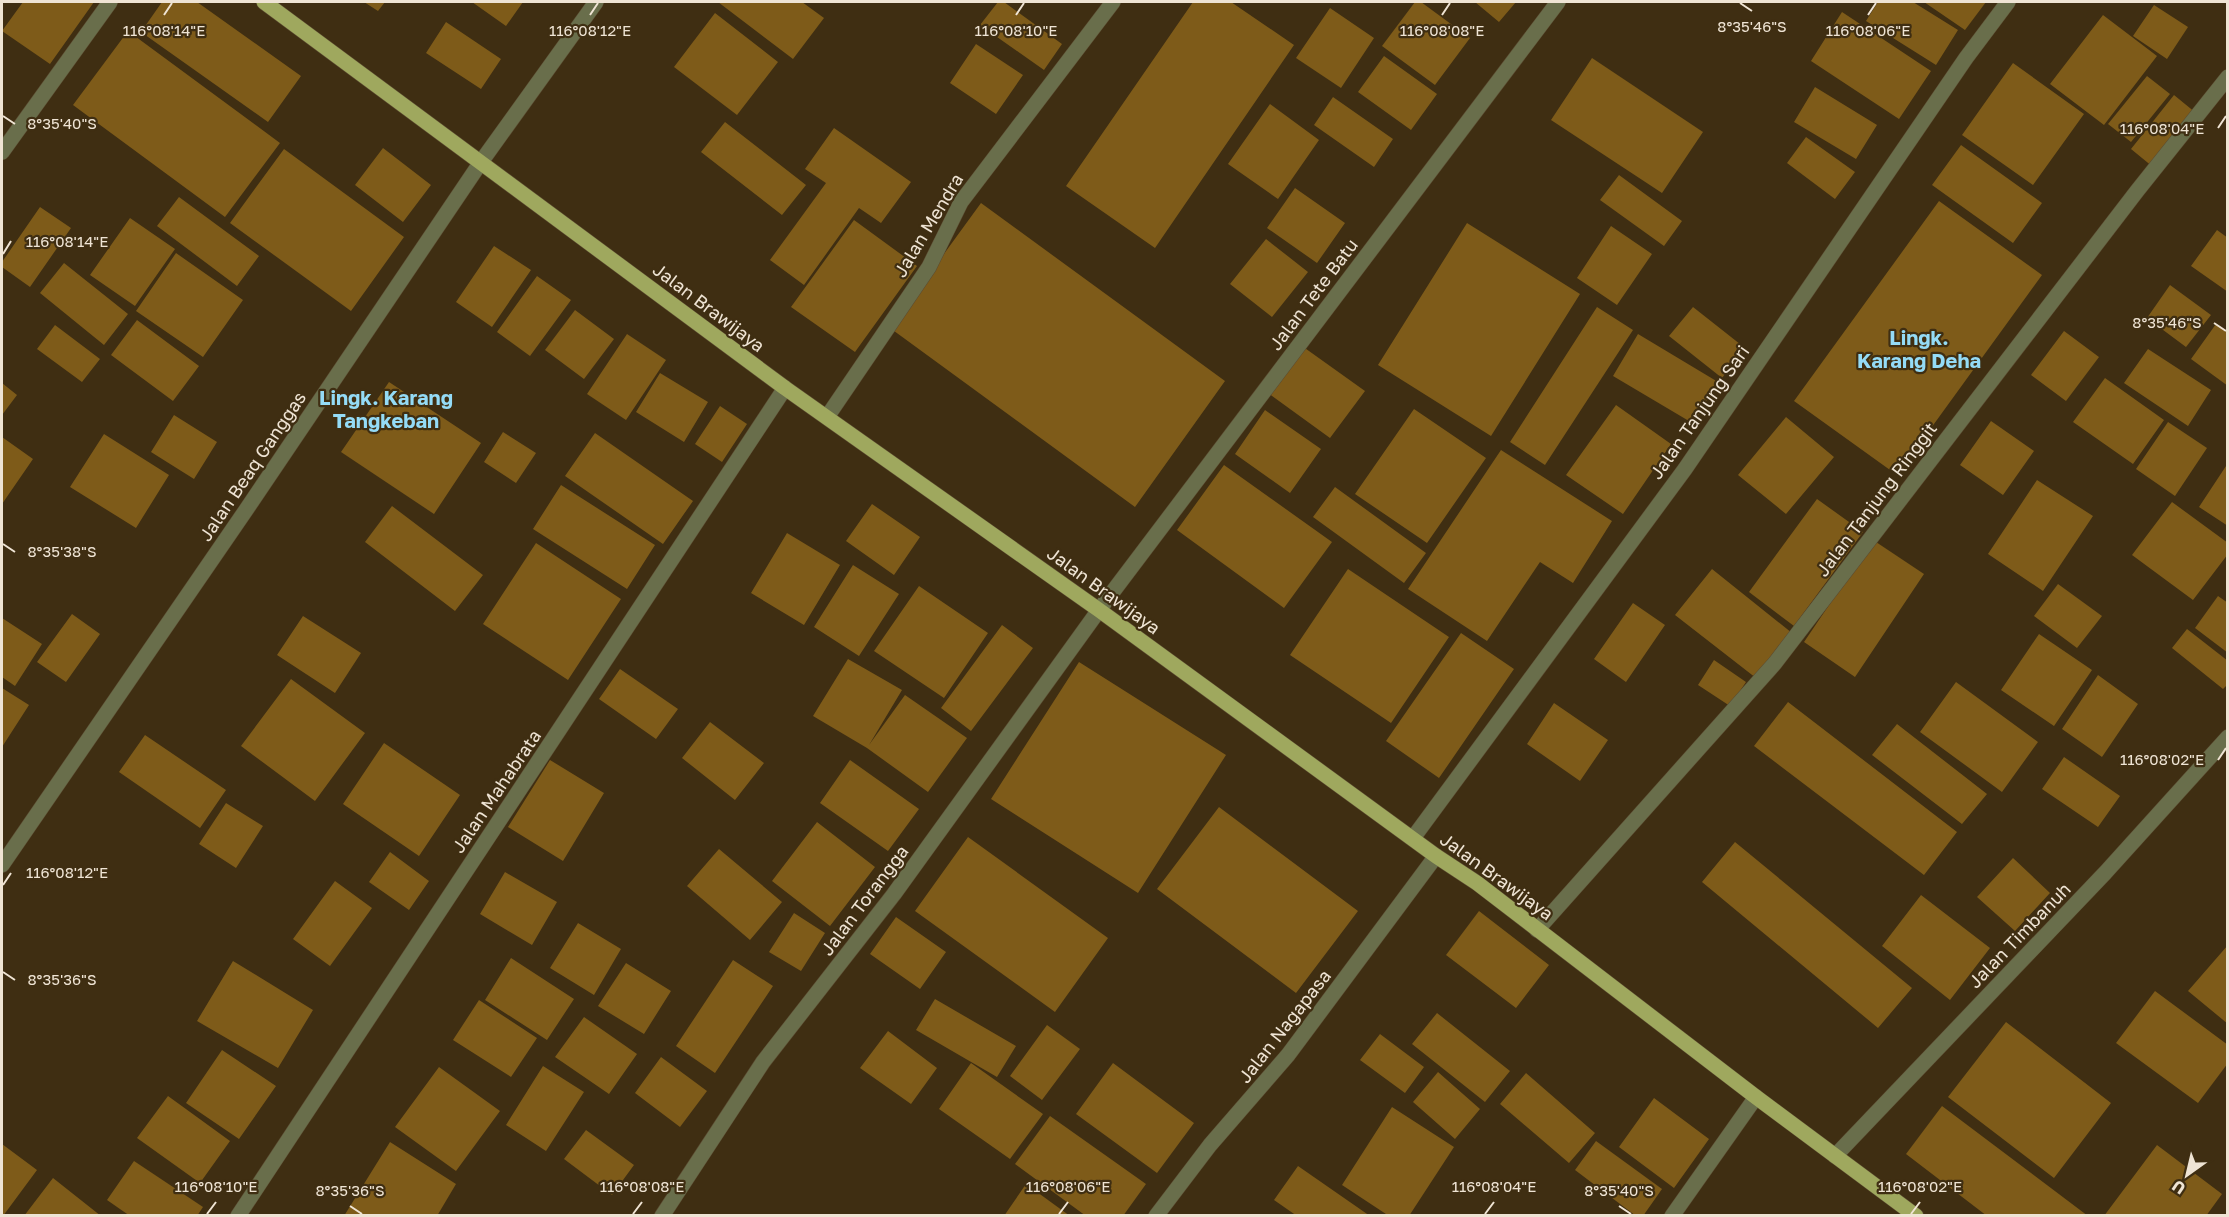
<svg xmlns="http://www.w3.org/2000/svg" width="2229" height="1217" viewBox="0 0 2229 1217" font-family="'Golos Text',sans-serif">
	<rect width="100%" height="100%" fill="#3f2e12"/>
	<path fill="#7e5b19" d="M 23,2 L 94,2 L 50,64 L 2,31 Z
		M 162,2 L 197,2 L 301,76 L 268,122 L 141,32 Z
		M 364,2 L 385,2 L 378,11 Z
		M 472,2 L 523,2 L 506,26 Z
		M 718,2 L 802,2 L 824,18 L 793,59 Z
		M 998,2 L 1004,2 L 1062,44 L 1044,70 L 980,25 Z
		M 1193,2 L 1231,2 L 1294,45 L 1155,248 L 1066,186 Z
		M 1415,2 L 1421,2 L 1470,38 L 1435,85 L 1382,46 Z
		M 1475,2 L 1516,2 L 1499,22 Z
		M 1878,2 L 1913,2 L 1958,30 L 1936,65 L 1866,21 Z
		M 1924,2 L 1986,2 L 1965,30 Z
		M 2154,5 L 2188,27 L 2167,59 L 2133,36 Z
		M 1330,8 L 1374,38 L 1341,88 L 1296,58 Z
		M 1842,12 L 1931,71 L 1899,119 L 1811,61 Z
		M 715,13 L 778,62 L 737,115 L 674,67 Z
		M 2103,15 L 2157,56 L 2104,125 L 2050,84 Z
		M 446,22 L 501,59 L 481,89 L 426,53 Z
		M 128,31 L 280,143 L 225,217 L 73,105 Z
		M 976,44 L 1023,75 L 996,114 L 950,83 Z
		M 1384,56 L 1437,94 L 1411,130 L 1358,92 Z
		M 1592,58 L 1703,132 L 1662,193 L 1551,120 Z
		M 2013,63 L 2084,114 L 2033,185 L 1962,135 Z
		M 2147,76 L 2170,94 L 2131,142 L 2108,124 Z
		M 1815,87 L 1877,125 L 1856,159 L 1794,122 Z
		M 2174,95 L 2196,113 L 2153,167 L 2131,149 Z
		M 1333,97 L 1393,139 L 1374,167 L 1314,125 Z
		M 1270,104 L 1319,140 L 1278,199 L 1228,164 Z
		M 725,122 L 806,185 L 782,215 L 701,152 Z
		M 834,128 L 911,182 L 881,223 L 859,208 L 804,285 L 770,260 L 826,183 L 805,169 Z
		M 1806,137 L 1855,172 L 1835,199 L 1787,163 Z
		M 1961,145 L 2042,203 L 2013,243 L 1932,185 Z
		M 383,148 L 431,185 L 403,222 L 355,185 Z
		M 284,149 L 404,237 L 351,311 L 230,223 Z
		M 1619,175 L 1682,221 L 1664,246 L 1600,200 Z
		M 1295,188 L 1345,223 L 1317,263 L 1267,228 Z
		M 179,197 L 259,256 L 237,286 L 157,226 Z
		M 1939,201 L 2042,275 L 1897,475 L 1794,401 Z
		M 981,203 L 1225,381 L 1135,507 L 890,328 Z
		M 40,207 L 71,228 L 30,287 L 2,267 L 2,262 Z
		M 130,218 L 175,249 L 135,306 L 90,275 Z
		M 854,220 L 917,266 L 855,352 L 791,307 Z
		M 1467,223 L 1580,294 L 1491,436 L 1378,365 Z
		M 1611,226 L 1652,254 L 1617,305 L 1577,278 Z
		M 2217,230 L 2228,238 L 2228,292 L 2191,266 Z
		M 1266,239 L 1308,272 L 1272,317 L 1230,284 Z
		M 494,246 L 531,270 L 492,327 L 456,302 Z
		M 176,253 L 243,300 L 203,357 L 136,311 Z
		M 64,263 L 128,314 L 104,345 L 40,293 Z
		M 537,276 L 571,300 L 530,356 L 497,332 Z
		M 2170,285 L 2211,315 L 2186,347 L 2147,318 Z
		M 1597,307 L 1633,330 L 1545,465 L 1510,442 Z
		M 1693,307 L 1745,348 L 1722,378 L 1669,336 Z
		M 575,310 L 614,339 L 584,379 L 545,350 Z
		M 137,320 L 199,366 L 173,401 L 111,355 Z
		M 2216,324 L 2228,332 L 2228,386 L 2191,359 Z
		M 55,325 L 100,359 L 82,382 L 37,349 Z
		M 2064,331 L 2099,357 L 2066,401 L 2031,375 Z
		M 627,334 L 666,360 L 626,420 L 587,394 Z
		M 1638,334 L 1718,382 L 1694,424 L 1613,376 Z
		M 1302,346 L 1365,391 L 1330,438 L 1268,393 Z
		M 2148,349 L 2211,390 L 2188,426 L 2124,383 Z
		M 660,373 L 708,402 L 684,442 L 636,412 Z
		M 2105,378 L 2164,420 L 2133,464 L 2073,422 Z
		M 389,382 L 481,443 L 434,514 L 341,452 Z
		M 2,383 L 17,395 L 2,415 Z
		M 1616,405 L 1671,444 L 1623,514 L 1566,475 Z
		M 720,406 L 747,424 L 722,462 L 695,444 Z
		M 1414,409 L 1486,458 L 1427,543 L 1355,494 Z
		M 1265,410 L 1321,449 L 1290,493 L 1235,454 Z
		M 174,415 L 217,442 L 194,479 L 151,452 Z
		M 1786,417 L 1834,457 L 1786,514 L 1738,475 Z
		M 1991,421 L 2034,451 L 2003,495 L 1960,465 Z
		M 2168,422 L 2207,448 L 2175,496 L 2136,469 Z
		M 503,432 L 536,453 L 516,483 L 484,462 Z
		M 595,433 L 693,501 L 663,544 L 565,476 Z
		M 104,434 L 169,475 L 136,528 L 70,487 Z
		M 2,437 L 33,459 L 2,504 Z
		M 1501,450 L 1612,521 L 1573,583 L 1540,562 L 1487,641 L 1408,589 Z
		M 2228,463 L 2228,526 L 2199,507 Z
		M 1224,465 L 1332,542 L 1284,608 L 1177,530 Z
		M 2037,480 L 2093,516 L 2043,591 L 1988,554 Z
		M 561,485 L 655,545 L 627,589 L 533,529 Z
		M 1335,487 L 1426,553 L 1404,583 L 1313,517 Z
		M 1817,499 L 1863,532 L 1794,626 L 1749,592 Z
		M 2172,502 L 2228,543 L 2228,554 L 2193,600 L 2132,555 Z
		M 872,504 L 920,537 L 894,575 L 846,541 Z
		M 392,506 L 483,575 L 455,611 L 365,542 Z
		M 787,533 L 840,565 L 804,625 L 751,593 Z
		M 1873,540 L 1924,574 L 1855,677 L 1804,642 Z
		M 536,543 L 621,599 L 568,680 L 483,624 Z
		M 853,565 L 899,594 L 859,656 L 814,627 Z
		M 1348,569 L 1449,637 L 1391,723 L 1290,655 Z
		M 1712,569 L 1792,633 L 1756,678 L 1675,615 Z
		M 2058,584 L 2102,616 L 2077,648 L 2034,616 Z
		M 919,586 L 988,633 L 944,698 L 874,651 Z
		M 2218,596 L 2228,603 L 2228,653 L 2195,628 Z
		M 1633,603 L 1665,625 L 1626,682 L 1594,659 Z
		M 72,614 L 100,634 L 66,682 L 37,662 Z
		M 303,616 L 361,653 L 335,693 L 277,655 Z
		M 2,618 L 42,644 L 15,686 L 2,677 Z
		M 1002,625 L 1033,648 L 971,731 L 941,708 Z
		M 2187,629 L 2228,661 L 2228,684 L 2223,689 L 2172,648 Z
		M 1461,633 L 1514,669 L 1439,778 L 1386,741 Z
		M 2039,634 L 2092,670 L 2054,726 L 2001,690 Z
		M 848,659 L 902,690 L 869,745 L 905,695 L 967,738 L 928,792 L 867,748 L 813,716 Z
		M 1714,660 L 1746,682 L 1730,706 L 1698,685 Z
		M 1079,662 L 1226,755 L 1138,893 L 991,799 Z
		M 620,669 L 678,709 L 656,739 L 599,699 Z
		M 2098,675 L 2138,704 L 2102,757 L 2062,729 Z
		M 291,679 L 365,733 L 315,801 L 241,746 Z
		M 1956,682 L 2038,742 L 2002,792 L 1920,732 Z
		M 2,688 L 29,705 L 2,747 Z
		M 1788,702 L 1957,832 L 1924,875 L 1754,746 Z
		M 1554,703 L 1608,740 L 1580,781 L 1527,744 Z
		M 710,722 L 764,763 L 735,800 L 682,758 Z
		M 1897,724 L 1987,794 L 1962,824 L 1872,755 Z
		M 145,735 L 226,790 L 200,828 L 119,772 Z
		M 384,743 L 460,795 L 419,856 L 343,804 Z
		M 2064,757 L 2120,796 L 2098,827 L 2042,789 Z
		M 550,760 L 604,793 L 563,861 L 508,827 Z
		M 850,760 L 919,809 L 888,851 L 820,803 Z
		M 226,803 L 263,826 L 236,868 L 199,844 Z
		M 1219,807 L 1358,911 L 1296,993 L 1157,889 Z
		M 817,822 L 875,867 L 830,926 L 772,881 Z
		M 968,837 L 1108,938 L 1055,1012 L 915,911 Z
		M 1735,842 L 1912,988 L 1878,1028 L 1702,882 Z
		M 719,849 L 782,902 L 750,940 L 687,886 Z
		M 390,852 L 429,881 L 409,910 L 369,882 Z
		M 2013,858 L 2050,893 L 2015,931 L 1977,897 Z
		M 505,872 L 557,902 L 532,945 L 480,914 Z
		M 335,881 L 372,908 L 330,966 L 293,939 Z
		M 1921,895 L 1990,948 L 1950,1000 L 1882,946 Z
		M 1479,911 L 1549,965 L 1516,1008 L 1446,955 Z
		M 794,913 L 825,933 L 801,971 L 769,952 Z
		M 896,917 L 946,952 L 920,989 L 870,954 Z
		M 578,923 L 621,949 L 594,995 L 550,968 Z
		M 2228,945 L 2228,1024 L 2188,991 Z
		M 511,958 L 574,999 L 547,1040 L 485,1000 Z
		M 733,960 L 773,986 L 715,1073 L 676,1046 Z
		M 233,961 L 313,1010 L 278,1068 L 197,1021 Z
		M 626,963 L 671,991 L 644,1034 L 598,1006 Z
		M 2155,991 L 2228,1045 L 2228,1063 L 2198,1103 L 2116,1043 Z
		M 935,999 L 1016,1046 L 997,1077 L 916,1030 Z
		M 479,1000 L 537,1038 L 511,1077 L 453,1040 Z
		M 1437,1013 L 1510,1071 L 1485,1102 L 1412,1044 Z
		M 584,1017 L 637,1054 L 609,1094 L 555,1057 Z
		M 2006,1022 L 2111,1103 L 2054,1178 L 1948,1097 Z
		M 1047,1025 L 1080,1049 L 1042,1100 L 1010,1076 Z
		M 888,1031 L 937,1068 L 911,1104 L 860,1068 Z
		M 1380,1034 L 1424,1067 L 1405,1093 L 1360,1060 Z
		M 222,1050 L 276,1086 L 239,1139 L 186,1103 Z
		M 661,1057 L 707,1091 L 680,1127 L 635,1093 Z
		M 971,1063 L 1043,1114 L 1010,1159 L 939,1109 Z
		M 1113,1063 L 1194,1123 L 1157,1173 L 1076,1114 Z
		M 543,1066 L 584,1092 L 546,1151 L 506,1125 Z
		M 439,1067 L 500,1111 L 456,1171 L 395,1127 Z
		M 1438,1072 L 1480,1109 L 1455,1139 L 1413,1102 Z
		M 1526,1073 L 1595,1133 L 1569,1163 L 1500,1104 Z
		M 168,1096 L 230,1141 L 200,1183 L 137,1138 Z
		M 1654,1098 L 1709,1139 L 1674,1188 L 1619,1147 Z
		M 1942,1106 L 2088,1216 L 1987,1216 L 1906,1154 Z
		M 1392,1107 L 1454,1147 L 1409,1216 L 1389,1216 L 1342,1185 Z
		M 1050,1116 L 1146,1184 L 1123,1216 L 1086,1216 L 1015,1164 Z
		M 586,1130 L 634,1165 L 612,1195 L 564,1159 Z
		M 1596,1141 L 1662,1189 L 1643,1216 L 1636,1216 L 1575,1170 Z
		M 390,1142 L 456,1184 L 437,1216 L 344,1216 Z
		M 2,1144 L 37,1170 L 3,1216 L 2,1216 Z
		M 2157,1145 L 2222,1194 L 2206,1216 L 2104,1216 Z
		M 134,1161 L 203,1207 L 197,1216 L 130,1216 L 107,1200 Z
		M 1298,1166 L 1370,1216 L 1297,1216 L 1274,1200 Z
		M 53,1178 L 101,1216 L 24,1216 Z
		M 1026,1184 L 1070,1216 L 1004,1216 Z"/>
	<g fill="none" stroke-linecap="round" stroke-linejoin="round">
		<g stroke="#5b4b31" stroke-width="16">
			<path id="street" d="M 2,152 L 110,2
				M 827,417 L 929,267 L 961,202 L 1113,2
				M 1413,838 L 1685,469 L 1966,58 L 2008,2
				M 2,865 L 246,510 L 481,162 L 596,2
				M 1537,930 L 1775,663 L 2137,191 L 2228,77
				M 1835,1156 L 2105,873 L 2228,737
				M 238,1216 L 785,388
				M 662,1216 L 763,1062 L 894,894 L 1099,610 L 1558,2
				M 1156,1216 L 1210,1145 L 1288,1055 L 1436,856
				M 1672,1216 L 1756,1097"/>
		</g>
		<g stroke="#5b4b31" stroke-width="16">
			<path id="primary" d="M 264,2 L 785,388 L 1099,610 L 1436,856 L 1477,883 L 1756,1097 L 1916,1216"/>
		</g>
		<use href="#street" stroke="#696e4b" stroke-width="15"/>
		<use href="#primary" stroke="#9fa85e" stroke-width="15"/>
	</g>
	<path fill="none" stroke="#efe4d4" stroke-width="2" d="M 1740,3 L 1752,11M 164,15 L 172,3M 590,15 L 598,3M 1016,15 L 1024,3M 1442,15 L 1450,3M 1868,15 L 1876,3M 3,116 L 15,124M 2218,128 L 2226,116M 3,254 L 11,241M 2214,323 L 2226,331M 3,544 L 15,552M 2218,760 L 2226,748M 3,885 L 11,873M 3,972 L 15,980M 350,1206 L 362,1214M 1619,1206 L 1631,1214M 207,1214 L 216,1202M 633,1214 L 642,1202M 1059,1214 L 1068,1202M 1485,1214 L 1494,1202M 1911,1214 L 1920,1202"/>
	<g text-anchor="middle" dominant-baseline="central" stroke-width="4.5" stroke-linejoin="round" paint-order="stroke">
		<g font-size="18" fill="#efe4d4" stroke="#3f2e12">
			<text transform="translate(928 225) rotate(-59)">Jalan Mendra</text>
			<text transform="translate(1313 294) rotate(-53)">Jalan Tete Batu</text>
			<text transform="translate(709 307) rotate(37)">Jalan Brawijaya</text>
			<text transform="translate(1699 412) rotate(-55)">Jalan Tanjung Sari</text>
			<text transform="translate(252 466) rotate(-56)">Jalan Beaq Ganggas</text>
			<text transform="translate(1876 499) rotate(-53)">Jalan Tanjung Ringgit</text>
			<text transform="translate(1104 590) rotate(36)">Jalan Brawijaya</text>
			<text transform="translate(496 791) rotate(-56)">Jalan Mahabrata</text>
			<text transform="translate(1497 876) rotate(36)">Jalan Brawijaya</text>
			<text transform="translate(864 900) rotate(-53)">Jalan Torangga</text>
			<text transform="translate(2019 935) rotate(-46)">Jalan Timbanuh</text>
			<text transform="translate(1284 1026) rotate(-52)">Jalan Nagapasa</text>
		</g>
		<g font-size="20" font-weight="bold" fill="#94dbf6" stroke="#3f2e12">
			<text x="1919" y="337">Lingk.<tspan x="1919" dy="23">Karang Deha</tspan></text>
			<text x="386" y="397">Lingk. Karang<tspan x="386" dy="23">Tangkeban</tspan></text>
		</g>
	</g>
	<g font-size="15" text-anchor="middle" fill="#efe4d4" stroke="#3f2e12" stroke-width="4.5" stroke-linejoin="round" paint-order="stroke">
		<text x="1752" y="32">8°35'46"S</text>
		<text x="164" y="36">116°08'14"E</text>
		<text x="590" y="36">116°08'12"E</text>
		<text x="1016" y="36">116°08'10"E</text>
		<text x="1442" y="36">116°08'08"E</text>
		<text x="1868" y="36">116°08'06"E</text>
		<text x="62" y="129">8°35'40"S</text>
		<text x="2162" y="134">116°08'04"E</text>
		<text x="67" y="247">116°08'14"E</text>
		<text x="2167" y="328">8°35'46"S</text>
		<text x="62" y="557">8°35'38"S</text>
		<text x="2162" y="765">116°08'02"E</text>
		<text x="67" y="878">116°08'12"E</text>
		<text x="62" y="985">8°35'36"S</text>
		<text x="216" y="1192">116°08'10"E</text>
		<text x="642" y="1192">116°08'08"E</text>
		<text x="1068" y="1192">116°08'06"E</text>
		<text x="1494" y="1192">116°08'04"E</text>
		<text x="1920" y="1192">116°08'02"E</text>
		<text x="350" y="1196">8°35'36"S</text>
		<text x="1619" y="1196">8°35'40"S</text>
	</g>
	<rect width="2229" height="1217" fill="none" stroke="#efe4d4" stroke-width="6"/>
	<g transform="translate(2187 1175) rotate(214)" stroke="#3f2e12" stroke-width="4.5" paint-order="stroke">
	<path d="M0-4.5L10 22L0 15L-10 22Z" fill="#efe4d4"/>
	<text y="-9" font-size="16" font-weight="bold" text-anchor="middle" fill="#efe4d4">U</text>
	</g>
</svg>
